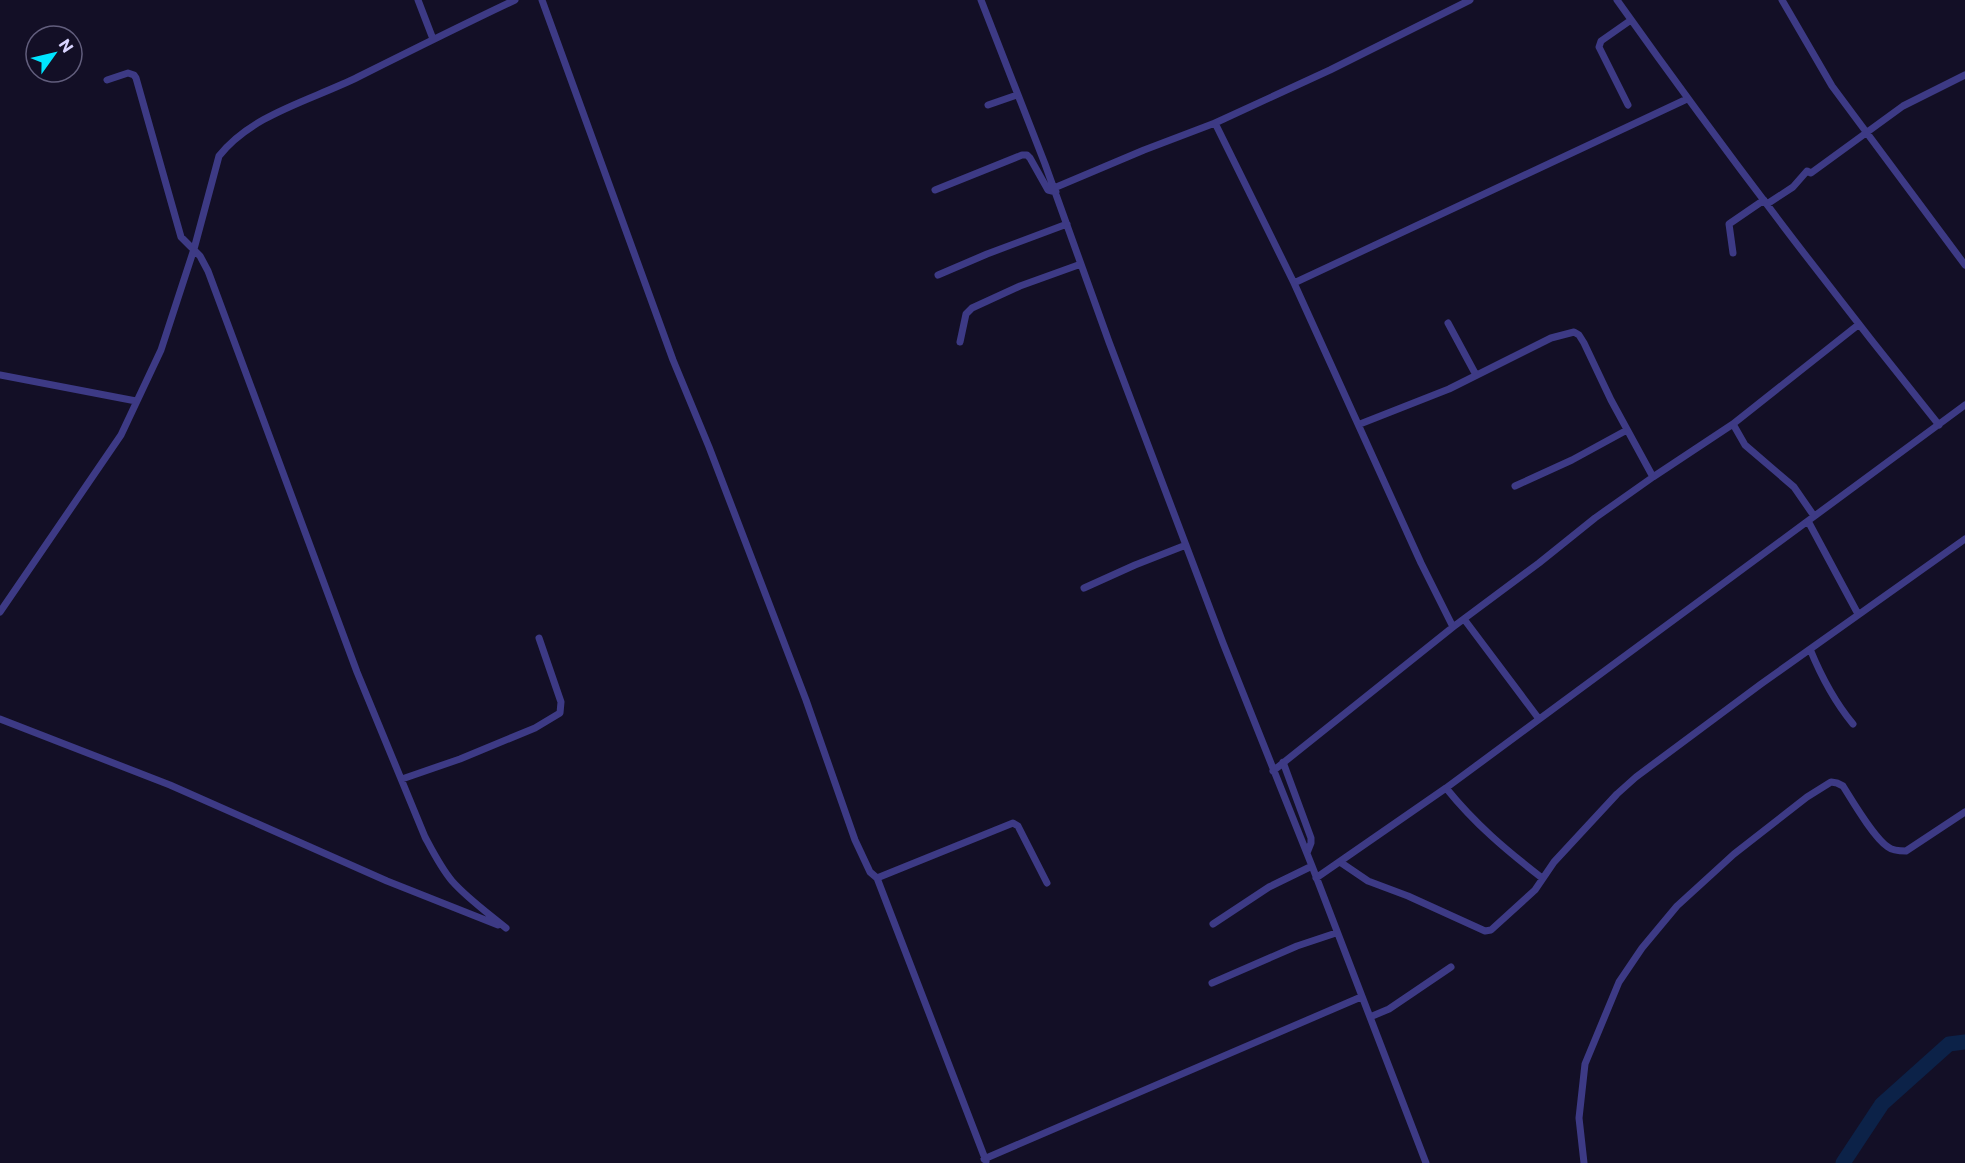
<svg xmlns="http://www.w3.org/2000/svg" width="1965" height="1163" viewBox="0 0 1965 1163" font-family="Commissioner,sans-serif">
	<rect width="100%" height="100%" fill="#130f26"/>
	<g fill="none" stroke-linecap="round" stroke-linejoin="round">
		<path stroke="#0c2248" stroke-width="15" d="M 1843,1163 L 1882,1104 L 1949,1044 L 1965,1042"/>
		<path stroke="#3d3a85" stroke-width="7" d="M 418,0 L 433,39
			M 542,0 L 673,360 L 709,447 L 806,700 L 855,840 L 870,872 L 877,878 L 1013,823 L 1018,826 L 1047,883
			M 981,0 L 1045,164 L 1109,342 L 1223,643 L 1312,866 L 1426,1163
			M 1617,0 C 1720,145 1827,286 1939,425
			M 1782,0 L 1832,86 L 1965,265
			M 107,80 L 128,73 L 134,75 L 136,78 L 181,237 L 200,256 L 208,271 L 357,672 L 425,837 C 433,852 441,868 452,881 C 468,899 488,913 506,928
			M 988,105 L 1017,95
			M 1628,105 L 1599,47 L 1601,41 L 1631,20
			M 1215,123 L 1294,283 L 1421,563 L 1453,627
			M 1054,188 L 1144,150 L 1215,123 L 1330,70 L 1470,0
			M 935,190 L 1022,155 L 1027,155 L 1030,158 L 1048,190 L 1056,192
			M 1767,204 L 1793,187 L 1807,171 L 1811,173 L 1903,106 L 1965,75
			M 1733,253 L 1729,224 L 1764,200
			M 938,275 L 987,254 L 1067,224
			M 1294,283 L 1687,99
			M 1448,323 L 1476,375
			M 960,342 L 966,314 L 972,308 L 1020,286 L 1081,264
			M 0,375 L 136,401
			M 1360,424 L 1449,389 L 1551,338 L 1574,332 L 1579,335 L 1584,343 L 1611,400 L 1653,477
			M 1733,424 L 1745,445 L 1794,487 L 1814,516
			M 1515,486 L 1572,460 L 1627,430
			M 1808,521 L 1858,614
			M 1084,588 L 1135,565 L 1186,545
			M 0,612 L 121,435 L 161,350 L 194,249 L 219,156 C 252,114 312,100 358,77 C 410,51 462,25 515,0
			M 1464,619 L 1539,719
			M 1810,649 C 1821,676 1834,701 1853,724
			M 0,719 L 170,785 L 387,881 L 498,925
			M 1283,762 L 1311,838 L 1311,843 L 1307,853
			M 1273,771 L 1453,627 L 1539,563 L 1595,518 L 1653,477 L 1733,424 L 1858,325
			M 402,779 L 460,759 L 535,728 L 560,713 L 561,702 L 539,638
			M 1446,788 C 1475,824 1506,850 1542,878
			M 1340,862 L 1368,881 L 1408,896 L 1485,931 L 1491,930 L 1535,890 L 1554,862 L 1617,794 L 1636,777 L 1761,684 L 1965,539
			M 877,878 L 986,1161
			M 1316,878 L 1446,788 L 1965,405
			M 1213,924 L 1269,887 L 1312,866
			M 1212,983 L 1297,946 L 1336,933
			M 1370,1017 L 1389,1009 L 1451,967
			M 984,1159 L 1361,997
			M 1584,1163 L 1579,1118 L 1585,1064 L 1619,982 L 1642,948 L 1677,906 L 1734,854 L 1807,797 L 1831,782 L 1837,783 L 1843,786 C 1853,802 1874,838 1888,847 C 1893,851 1900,851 1906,851 L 1965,812"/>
	</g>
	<g transform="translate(54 54) rotate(56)"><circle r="28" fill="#130f26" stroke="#625e7d" stroke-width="1.5"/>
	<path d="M0-4.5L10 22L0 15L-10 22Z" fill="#00e5ff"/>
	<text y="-9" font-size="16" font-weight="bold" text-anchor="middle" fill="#d9d4ff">N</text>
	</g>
</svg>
